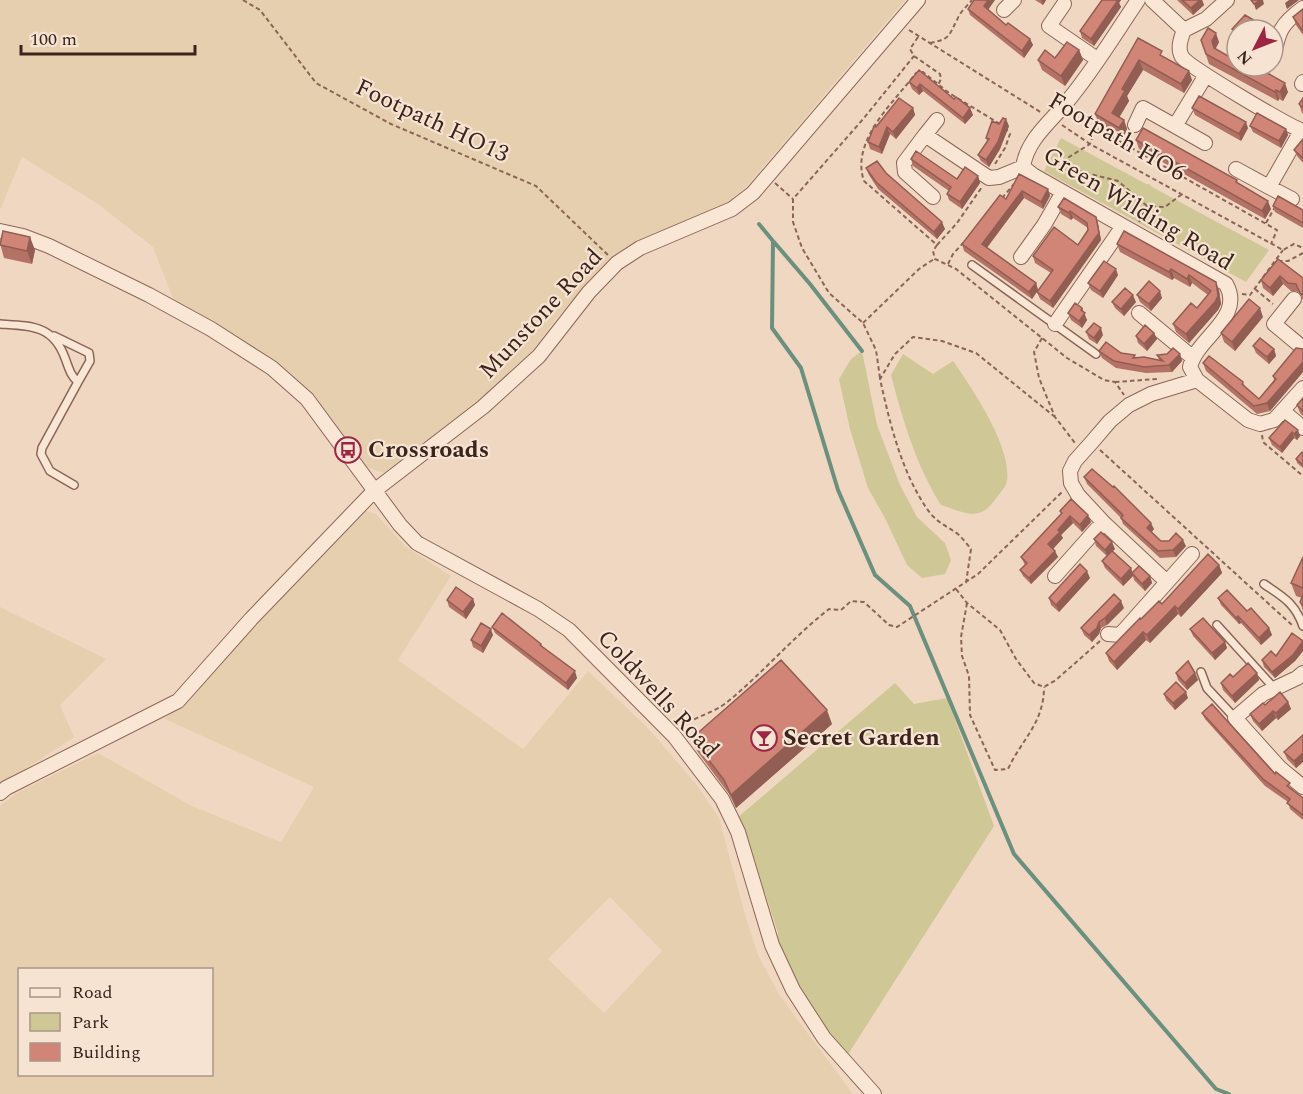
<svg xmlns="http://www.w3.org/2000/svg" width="1303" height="1094" viewBox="0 0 1303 1094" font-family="Spectral,serif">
	<rect width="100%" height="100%" fill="#f0d7c2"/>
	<path fill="#e6cfaf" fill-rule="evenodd" d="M 0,0 L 905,0 L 746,187 L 727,203 L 636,244 L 598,271 L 555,320 L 527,358 L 470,410 L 384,473 L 367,467 L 352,451 L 309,392 L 267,359 L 175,304 L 153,247 L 98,204 L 22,157 L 0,210 Z
		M 364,510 L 376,514 L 405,546 L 451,576 L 398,660 L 523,749 L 588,671 L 648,728 L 696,784 L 719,818 L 746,918 L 758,955 L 780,996 L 853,1094 L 0,1094 L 0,806 L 15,794 L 98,753 L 192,806 L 281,842 L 314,787 L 165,719 ZM 610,897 L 662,951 L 604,1013 L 548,959 ZM 20,970 L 212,970 L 212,1074 L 20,1074 Z
		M 0,607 L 106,659 L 60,705 L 74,737 L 0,786 Z"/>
	<path fill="#cfc795" d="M 1061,138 L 1146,184 L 1149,184 L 1152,187 L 1269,250 L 1246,282 L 1044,171 Z
		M 862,351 L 877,425 L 900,485 L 917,517 L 945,543 L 951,560 L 945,574 L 922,578 L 907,565 L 885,518 L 868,488 L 850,429 L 839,379 L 851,359 Z
		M 903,354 L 933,374 L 953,361 C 972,388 1012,447 1007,481 C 1006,487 1000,493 997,497 C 980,523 966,513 941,505 C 916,465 903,421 891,375 Z
		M 895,683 L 914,704 L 947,698 L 994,826 L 845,1059 L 795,989 L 776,943 L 778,933 L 765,893 L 756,885 L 737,818 Z"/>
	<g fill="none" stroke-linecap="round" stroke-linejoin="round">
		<path stroke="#6b917e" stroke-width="4" d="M 759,224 L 773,241 L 772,328 L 801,368 L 838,490 L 875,575 L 910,606 L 1014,854 L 1216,1089 L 1229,1094
			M 774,242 L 810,284 L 862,351"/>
		<g stroke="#8b6658" stroke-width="10">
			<path id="lane" d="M 972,265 L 1096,354
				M 0,324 C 31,326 53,325 65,358 C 69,368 70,375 78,382 L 42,448 L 41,454 L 50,471 L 74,485
				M 54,336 L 89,353 L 90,361 L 78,382
				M 1264,584 C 1283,597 1295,603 1303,626
				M 1217,625 L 1275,689
				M 1201,672 L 1207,688 L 1235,718"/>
		</g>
		<g stroke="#8b6658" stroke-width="16">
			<path id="street" d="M 1138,0 C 1115,34 1093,71 1066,103 C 1050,122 1027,140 1023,167 L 1033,175 L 1226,284 C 1245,318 1197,337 1190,367 L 1197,380 L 1248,420 L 1260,424 L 1274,420 L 1303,388
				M 1152,0 L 1184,30
				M 1227,0 L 1206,19 L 1184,30 C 1181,38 1177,48 1182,57 C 1189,67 1288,126 1303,131
				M 1064,4 L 1049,26 L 1097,59
				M 1004,10 L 1014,0
				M 1273,58 C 1279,31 1280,25 1303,8
				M 1302,84 L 1303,82
				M 1135,125 L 1143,108 L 1175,126 L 1206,75
				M 1175,126 L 1205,143
				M 925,135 L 937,120
				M 1236,169 L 1269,187
				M 933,197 L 905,172 L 904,163 L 925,135 L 989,178 L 999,177 L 1023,167
				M 1292,199 L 1269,187 L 1301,131
				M 0,231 L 23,236 L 49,246 L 149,295 L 211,329 L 272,368 L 307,399 L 400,525 L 417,543 L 538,609 L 569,630 L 674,736 L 722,799 L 738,832 L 772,945 L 793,990 L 824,1038 L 874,1094
				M 1021,257 L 1044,225 L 1063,192
				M 1294,299 L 1274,324 L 1303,348
				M 1139,313 L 1192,357
				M 1055,324 L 1123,226
				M 1283,411 L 1303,428
				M 1055,576 L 1103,522
				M 1167,582 L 1103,522 L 1078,495 L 1071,483 L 1070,471 L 1075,461 L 1092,442 L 1110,421 L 1129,405 L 1151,394 L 1197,380
				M 1108,634 L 1120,635 L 1192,554
				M 1303,673 L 1297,678 L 1263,694 L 1235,718 L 1280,768 L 1303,787
				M 0,793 L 6,788 L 178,701 L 251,619 L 374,491 L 483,407 L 539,356 L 589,292 L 617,263 L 640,248 L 732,209 L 753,193 L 918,0"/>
		</g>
		<path stroke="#8b6658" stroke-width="2" stroke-dasharray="4.5 3" stroke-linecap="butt" d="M 243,0 L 260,10 L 316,83 L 391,124 L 536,186 L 608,255
			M 909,30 L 1042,113
			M 918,37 L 910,49 L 914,56 L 940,74 L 941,79 L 938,85
			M 930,43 C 950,39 948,37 957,20 C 960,12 967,6 972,0
			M 1000,124 L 949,93 L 923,72 L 916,73 C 894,102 850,141 864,181 L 937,245 L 933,251 L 935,259 L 956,269 L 1067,358 L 1104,380 L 1115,382 L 1124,395
			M 1062,125 L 1090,144 L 1283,250 L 1294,244 L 1303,248
			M 1125,145 L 1130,135
			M 995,164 L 1005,148 L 1010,134 L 1006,129
			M 775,183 L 793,199
			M 1002,198 L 1014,184
			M 1147,206 L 1118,181 L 1079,171 L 1070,167 L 1069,157 L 1090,144 L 1096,128 L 1277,230 L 1271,244
			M 1139,222 L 1147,206 L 1165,207 L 1182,194
			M 1266,223 L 1275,207
			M 937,245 L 957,223 L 982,187
			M 1278,261 L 1288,261 L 1303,253
			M 948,264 L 953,254 L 965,241
			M 1255,289 L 1273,304
			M 1242,294 L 1250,295 L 1283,250
			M 863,323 L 919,269 L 934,259
			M 1042,338 L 1034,352 L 1039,378 L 1055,417 L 1075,443
			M 880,378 L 876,350 L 863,323 L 829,293 L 802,248 L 793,222 L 793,199 L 864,118 L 914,56
			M 1115,382 L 1157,379
			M 1262,435 L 1263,442 L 1303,476
			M 1100,450 L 1293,626
			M 966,583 L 971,549 C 967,544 963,539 959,535 C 949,527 939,524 930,513 C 902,475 890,424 880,379 L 895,354 L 913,337 L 942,341 L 976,353 L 1055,417
			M 956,589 L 967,603 L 1000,630 L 1016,659 L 1034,683 L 1044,687 L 1056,680 L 1100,641
			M 967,603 L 961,637 L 962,656 L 969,676 L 970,715 L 995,770 L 1008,769 C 1022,739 1044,723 1044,687
			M 682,728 C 694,716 712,714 726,703 C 762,674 792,638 829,609 L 841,610 L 851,601 L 864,602 L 889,625 L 897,627 L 978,574 L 1062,492"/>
		<use href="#lane" stroke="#fae6d5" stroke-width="7"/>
		<use href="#street" stroke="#fae6d5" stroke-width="14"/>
	</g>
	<path fill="#b37265" d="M 1035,0 L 1046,0 L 1043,5 Z
		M 1102,0 L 1121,0 L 1119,3 L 1121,7 L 1094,46 L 1082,38 L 1080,31 Z
		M 1177,0 L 1202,0 L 1204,5 L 1193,15 Z
		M 968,9 L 988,10 L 1006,25 L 1030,39 L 1033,45 L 1024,58 L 970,15 Z
		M 1303,9 L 1303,35 L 1296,25 L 1293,17 Z
		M 1267,28 L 1268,30 L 1237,30 L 1237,37 L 1235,36 L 1232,29 Z
		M 1138,38 L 1164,57 L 1192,80 L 1184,93 L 1143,70 L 1127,96 L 1129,101 L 1119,117 L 1124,120 L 1127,129 L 1123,138 L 1099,124 L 1095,114 Z
		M 1201,40 L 1219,42 L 1215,49 L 1288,92 L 1283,101 L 1279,99 L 1278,101 L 1209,64 Z
		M 1079,50 L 1083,60 L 1065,86 L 1042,70 L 1038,60 L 1055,58 Z
		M 919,70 L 954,99 L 970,108 L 973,115 L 965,124 L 923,91 L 919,95 L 912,89 L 909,82 Z
		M 1303,98 L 1303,114 L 1302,113 L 1299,104 Z
		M 913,108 L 915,115 L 896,139 L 890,134 L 882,154 L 870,149 L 868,142 L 876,127 Z
		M 1192,108 L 1248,128 L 1241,141 L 1195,115 Z
		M 1009,126 L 1000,149 L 989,167 L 981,161 L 978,155 L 987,141 L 986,138 Z
		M 1250,126 L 1286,129 L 1288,135 L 1281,148 L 1253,132 Z
		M 1303,139 L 1303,163 L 1297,156 L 1294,150 Z
		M 1136,140 L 1237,180 L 1238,183 L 1271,209 L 1265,219 L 1139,149 Z
		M 911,159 L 957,179 L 978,176 L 980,183 L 962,209 L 949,200 L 947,194 L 949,191 L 913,166 Z
		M 866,168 L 886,173 L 945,229 L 937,239 L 878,189 L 869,175 Z
		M 1019,174 L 1048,189 L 1050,196 L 1043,209 L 1024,198 L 987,248 L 1036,283 L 1038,290 L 1032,299 L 964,251 L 962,244 L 1006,199 Z
		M 1273,206 L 1303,210 L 1303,228 L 1275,212 Z
		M 1058,207 L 1096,217 L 1098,224 L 1101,240 L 1053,308 L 1040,299 L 1037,292 L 1051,273 L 1035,263 L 1033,256 L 1078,245 L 1088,230 L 1088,228 L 1073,218 L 1071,220 L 1061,214 Z
		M 1124,231 L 1219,290 L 1221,304 L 1218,310 L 1189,343 L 1176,332 L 1173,324 L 1197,308 L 1208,295 L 1192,283 L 1190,287 L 1174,278 L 1172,280 L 1120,252 L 1117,244 Z
		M 0,243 L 35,250 L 32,264 L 4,258 Z
		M 1278,259 L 1303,278 L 1303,300 L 1299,292 L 1291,291 L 1283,284 L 1273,296 L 1263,288 L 1261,280 Z
		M 1118,275 L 1103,298 L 1091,290 L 1088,283 Z
		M 1137,295 L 1162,298 L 1151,311 L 1140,302 Z
		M 1112,302 L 1136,302 L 1124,316 L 1115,308 Z
		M 1082,308 L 1087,320 L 1082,328 L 1071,320 L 1068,313 Z
		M 1263,317 L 1235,351 L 1224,342 L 1221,333 Z
		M 1086,332 L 1103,335 L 1097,344 L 1089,339 Z
		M 1154,333 L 1157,339 L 1147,351 L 1138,343 L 1136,336 Z
		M 1253,346 L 1274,349 L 1276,356 L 1269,364 L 1256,353 Z
		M 1303,349 L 1303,372 L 1270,411 L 1257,414 L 1206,371 L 1203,363 L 1243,382 L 1245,387 L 1259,399 L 1274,380 L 1273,376 Z
		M 1099,351 L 1121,353 L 1136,357 L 1159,360 L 1157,355 L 1180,354 L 1182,361 L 1172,372 L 1146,373 L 1116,368 L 1102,358 Z
		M 1303,398 L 1303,416 L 1300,413 L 1297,405 Z
		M 1285,420 L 1300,436 L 1297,440 L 1294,438 L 1282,453 L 1272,445 L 1269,438 Z
		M 1303,453 L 1303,468 L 1297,463 L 1296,459 Z
		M 1084,477 L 1154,529 L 1152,532 L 1161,541 L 1186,546 L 1176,557 L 1160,558 L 1123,524 L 1121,518 L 1087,484 Z
		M 1060,511 L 1091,522 L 1082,532 L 1073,523 L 1061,535 L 1063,538 L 1053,549 L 1058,557 L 1031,584 L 1023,576 L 1020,570 L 1025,565 L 1021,557 L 1061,514 Z
		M 1094,539 L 1115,549 L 1113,551 L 1131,568 L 1132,572 L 1150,576 L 1152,583 L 1145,591 L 1134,580 L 1133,576 L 1123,586 L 1105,568 L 1102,561 L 1107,556 L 1096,546 Z
		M 1303,557 L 1303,611 L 1300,602 L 1302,598 L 1296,596 L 1291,583 Z
		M 1219,565 L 1222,573 L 1181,617 L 1178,614 L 1150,643 L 1146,640 L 1117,670 L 1109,661 L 1106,653 L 1141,619 L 1162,604 Z
		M 1090,578 L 1059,612 L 1051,605 L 1049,598 Z
		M 1218,598 L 1247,611 L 1269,628 L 1272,635 L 1261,645 L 1241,623 L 1239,624 L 1221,605 Z
		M 473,599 L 475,605 L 466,619 L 449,607 L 447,600 Z
		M 1124,608 L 1107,625 L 1101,628 L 1099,634 L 1092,642 L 1084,635 L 1081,628 Z
		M 492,627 L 541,644 L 542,646 L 577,678 L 568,690 L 495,633 Z
		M 1190,629 L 1225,642 L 1227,648 L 1215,660 L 1193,636 Z
		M 493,635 L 483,653 L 473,647 L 471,640 Z
		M 1303,641 L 1303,651 L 1295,661 L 1275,678 L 1264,667 L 1262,660 L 1276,656 Z
		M 1176,673 L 1195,673 L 1198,680 L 1187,690 L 1178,680 Z
		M 1257,673 L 1259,680 L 1235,703 L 1223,690 L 1221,683 L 1233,677 Z
		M 1164,694 L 1188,698 L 1175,710 L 1166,700 Z
		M 1288,702 L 1291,709 L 1278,720 L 1276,718 L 1262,731 L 1253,721 L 1250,714 L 1265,705 Z
		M 1202,713 L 1303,798 L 1303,820 L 1290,809 L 1288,802 L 1265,786 L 1205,719 Z
		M 832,724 L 736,808 L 729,794 L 697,751 L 692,738 Z
		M 1303,735 L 1303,762 L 1296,768 L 1287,759 L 1284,752 Z"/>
	<path fill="#925d53" d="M 988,0 L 995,0 L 986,13 L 984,6 Z
		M 1041,0 L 1046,0 L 1043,5 Z
		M 1116,0 L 1121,0 L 1119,3 L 1121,7 L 1094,46 L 1091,39 Z
		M 1200,0 L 1202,0 L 1204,5 L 1193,15 L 1191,8 Z
		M 1260,0 L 1263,0 L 1264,4 L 1256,10 L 1254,4 Z
		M 1289,0 L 1299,0 L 1287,9 L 1285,3 Z
		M 1216,33 L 1219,42 L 1215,50 L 1217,57 L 1212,41 Z
		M 1030,39 L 1033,45 L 1024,58 L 1022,51 Z
		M 1079,50 L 1083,60 L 1065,86 L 1061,76 Z
		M 1139,60 L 1143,70 L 1127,96 L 1129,101 L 1116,123 L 1112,113 L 1122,89 Z
		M 1189,71 L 1192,80 L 1184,93 L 1181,84 Z
		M 1285,83 L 1288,92 L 1283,101 L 1280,92 Z
		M 920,84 L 923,91 L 919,95 L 917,88 Z
		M 1276,90 L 1279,99 L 1278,101 L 1275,92 Z
		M 913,108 L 915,115 L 896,139 L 893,132 Z
		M 970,108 L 973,115 L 965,124 L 963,118 Z
		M 1006,119 L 1009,126 L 1000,149 L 989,167 L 986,160 Z
		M 1124,120 L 1127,129 L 1123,138 L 1119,128 Z
		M 1246,122 L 1248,128 L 1241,141 L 1239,134 Z
		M 887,127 L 890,134 L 882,154 L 879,147 Z
		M 1286,129 L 1288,135 L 1281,148 L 1279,141 Z
		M 978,176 L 980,183 L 962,209 L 960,202 Z
		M 1048,189 L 1050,196 L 1043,209 L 1041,202 Z
		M 1022,191 L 1024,198 L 984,251 L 982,244 Z
		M 1268,201 L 1271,209 L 1265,219 L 1262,211 Z
		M 1070,211 L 1073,218 L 1071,220 L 1069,213 Z
		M 1096,217 L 1098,224 L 1101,240 L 1053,308 L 1050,301 Z
		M 942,222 L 945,229 L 937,239 L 934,232 Z
		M 30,237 L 35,250 L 32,264 L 27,251 Z
		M 1116,269 L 1118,275 L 1103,298 L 1100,291 Z
		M 1171,269 L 1174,278 L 1172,280 L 1169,272 Z
		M 1189,275 L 1192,283 L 1190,287 L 1187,279 Z
		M 1280,276 L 1283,284 L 1273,296 L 1270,288 Z
		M 1216,282 L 1219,290 L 1221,304 L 1218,310 L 1189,343 L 1186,334 Z
		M 1036,283 L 1038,290 L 1032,299 L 1029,292 Z
		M 1160,291 L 1162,298 L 1151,311 L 1149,304 Z
		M 1133,295 L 1136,302 L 1124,316 L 1121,309 Z
		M 1082,308 L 1087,320 L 1082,328 L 1079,321 L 1081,310 Z
		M 1260,308 L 1263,317 L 1235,351 L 1232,342 Z
		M 1101,328 L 1103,335 L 1097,344 L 1094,338 Z
		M 1154,333 L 1157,339 L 1147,351 L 1144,344 Z
		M 1274,349 L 1276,356 L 1269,364 L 1267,357 Z
		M 1180,354 L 1182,361 L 1172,372 L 1169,365 Z
		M 1303,362 L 1303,372 L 1270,411 L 1267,403 Z
		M 1298,430 L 1300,436 L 1297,440 L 1294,434 Z
		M 1292,432 L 1294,438 L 1282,453 L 1280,447 Z
		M 1088,515 L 1091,522 L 1082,532 L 1080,525 Z
		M 1070,516 L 1073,523 L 1061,535 L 1063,538 L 1051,551 L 1048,544 L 1058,530 Z
		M 1151,523 L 1154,529 L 1149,534 L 1147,528 Z
		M 1183,540 L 1186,546 L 1176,557 L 1173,550 Z
		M 1112,542 L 1115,549 L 1107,556 L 1105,550 Z
		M 1055,551 L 1058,557 L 1031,584 L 1029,578 Z
		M 1219,565 L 1222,573 L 1181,617 L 1178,609 Z
		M 1131,568 L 1133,575 L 1132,573 L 1133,576 L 1123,586 L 1121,579 Z
		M 1087,571 L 1090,578 L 1059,612 L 1056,605 Z
		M 1150,576 L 1152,583 L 1145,591 L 1142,584 Z
		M 473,599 L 475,605 L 466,619 L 463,612 Z
		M 1121,601 L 1124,608 L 1107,625 L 1105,618 Z
		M 1175,606 L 1178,614 L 1150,643 L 1147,635 Z
		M 1238,616 L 1241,623 L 1239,624 L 1236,618 Z
		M 1099,622 L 1101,628 L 1099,634 L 1092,642 L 1089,635 Z
		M 1269,628 L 1272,635 L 1261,645 L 1259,638 Z
		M 491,629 L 493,635 L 483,653 L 481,646 Z
		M 1143,632 L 1146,640 L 1117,670 L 1114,662 Z
		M 1303,641 L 1303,651 L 1295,661 L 1275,678 L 1272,672 Z
		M 1225,642 L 1227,648 L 1215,660 L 1212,653 Z
		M 575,671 L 577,678 L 568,690 L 566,683 Z
		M 1195,673 L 1198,680 L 1187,690 L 1185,683 Z
		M 1257,673 L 1259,680 L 1235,703 L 1232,696 Z
		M 1186,692 L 1188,698 L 1175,710 L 1173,703 Z
		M 1288,702 L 1291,709 L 1278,720 L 1276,713 Z
		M 827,710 L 832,724 L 736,808 L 731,795 Z
		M 1273,711 L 1276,718 L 1262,731 L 1259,724 Z
		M 1303,753 L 1303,762 L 1296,768 L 1294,761 Z"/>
	<path fill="#d08576" stroke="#925d53" stroke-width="1.5" d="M 974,0 L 988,0 L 984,6 L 1006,25 L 1008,23 L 1030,39 L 1022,51 L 968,9 Z
		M 1102,0 L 1118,0 L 1091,39 L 1080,31 Z
		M 1182,0 L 1200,0 L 1191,8 Z
		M 1251,0 L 1260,0 L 1254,4 Z
		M 1303,9 L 1303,31 L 1293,17 Z
		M 1245,15 L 1267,28 L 1266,30 L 1237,30 L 1237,32 L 1232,29 Z
		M 1208,28 L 1216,33 L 1212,41 L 1214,48 L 1228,56 L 1230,53 L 1237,56 L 1237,66 L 1255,66 L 1285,83 L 1280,92 L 1276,90 L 1275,92 L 1206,54 L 1201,40 Z
		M 1138,38 L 1162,51 L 1160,55 L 1189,71 L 1181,84 L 1139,60 L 1122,89 L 1125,91 L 1112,113 L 1124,120 L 1119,128 L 1095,114 Z
		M 1067,42 L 1079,50 L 1061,76 L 1038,60 L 1045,50 L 1055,58 Z
		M 919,70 L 954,99 L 956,97 L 970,108 L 963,118 L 920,84 L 917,88 L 909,82 Z
		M 1199,96 L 1246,122 L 1239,134 L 1192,108 Z
		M 899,98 L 913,108 L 893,132 L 887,127 L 879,147 L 868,142 L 874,126 L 876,127 Z
		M 1303,98 L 1303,108 L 1299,104 Z
		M 1257,113 L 1286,129 L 1279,141 L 1250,126 Z
		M 1003,118 L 1006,119 L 998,142 L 986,160 L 978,155 L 989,139 L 986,138 L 992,121 L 999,124 Z
		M 1143,128 L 1237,180 L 1236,182 L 1268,201 L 1262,211 L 1136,140 Z
		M 1303,139 L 1303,158 L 1294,150 Z
		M 916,151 L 957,179 L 965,167 L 978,176 L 960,202 L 947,194 L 951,187 L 911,159 Z
		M 877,161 L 886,173 L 942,222 L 934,232 L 876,182 L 866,168 Z
		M 1019,174 L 1048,189 L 1041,202 L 1022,191 L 982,244 L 1036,283 L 1029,292 L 962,244 L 1000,195 L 1006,199 Z
		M 1278,196 L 1303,210 L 1303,223 L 1273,206 Z
		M 1064,198 L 1096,217 L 1099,233 L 1050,301 L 1037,292 L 1053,270 L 1033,256 L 1054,227 L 1078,245 L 1088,230 L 1087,223 L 1070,211 L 1069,213 L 1058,207 Z
		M 3,231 L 30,237 L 27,251 L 0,245 Z
		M 1124,231 L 1216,282 L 1218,296 L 1215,302 L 1186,334 L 1173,324 L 1191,303 L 1197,308 L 1211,291 L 1189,275 L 1187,279 L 1171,269 L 1169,272 L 1117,244 Z
		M 1278,259 L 1303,278 L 1303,295 L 1300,293 L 1296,284 L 1288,283 L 1280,276 L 1270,288 L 1261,280 Z
		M 1104,261 L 1116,269 L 1100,291 L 1088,283 Z
		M 1149,281 L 1160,291 L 1149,304 L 1137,295 Z
		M 1125,288 L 1133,295 L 1121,309 L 1112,302 Z
		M 1249,299 L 1260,308 L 1232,342 L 1221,333 Z
		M 1075,303 L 1082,308 L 1081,310 L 1085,313 L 1079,321 L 1068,313 Z
		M 1094,323 L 1101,328 L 1094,338 L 1086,332 Z
		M 1145,325 L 1154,333 L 1144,344 L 1136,336 Z
		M 1260,338 L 1274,349 L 1267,357 L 1253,346 Z
		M 1106,342 L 1121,353 L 1135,355 L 1133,358 L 1144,357 L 1163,361 L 1157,355 L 1167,354 L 1173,348 L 1180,354 L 1169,365 L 1144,367 L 1114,361 L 1099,351 Z
		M 1296,348 L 1303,349 L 1303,362 L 1267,403 L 1254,406 L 1203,363 L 1209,356 L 1243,382 L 1242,384 L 1259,399 L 1276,379 L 1273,376 Z
		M 1303,398 L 1303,411 L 1297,405 Z
		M 1285,420 L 1298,430 L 1294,434 L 1292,432 L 1280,447 L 1269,438 Z
		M 1302,452 L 1303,453 L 1303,465 L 1296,459 Z
		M 1092,469 L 1113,487 L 1114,486 L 1151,523 L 1147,528 L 1161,541 L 1169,541 L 1176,533 L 1183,540 L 1173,550 L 1158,551 L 1121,518 L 1123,515 L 1084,477 Z
		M 1071,499 L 1088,515 L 1080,525 L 1070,516 L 1058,530 L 1060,532 L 1048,544 L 1055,551 L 1029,578 L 1020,570 L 1027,563 L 1021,557 L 1062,513 L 1060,511 Z
		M 1101,532 L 1112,542 L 1105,550 L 1094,539 Z
		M 1112,551 L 1131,568 L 1121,579 L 1102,561 Z
		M 1208,554 L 1219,565 L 1178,609 L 1175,606 L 1147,635 L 1143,632 L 1114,662 L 1106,653 L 1140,618 L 1141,619 L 1159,601 L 1162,604 Z
		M 1303,557 L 1303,588 L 1291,583 Z
		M 1080,564 L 1087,571 L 1056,605 L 1049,598 Z
		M 1139,566 L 1150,576 L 1142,584 L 1132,573 Z
		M 456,587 L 473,599 L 463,612 L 447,600 Z
		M 1227,590 L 1247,611 L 1251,608 L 1269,628 L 1259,638 L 1238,616 L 1236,618 L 1218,598 Z
		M 1114,594 L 1121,601 L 1105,618 L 1099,622 L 1097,628 L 1089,635 L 1081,628 Z
		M 1303,595 L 1303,605 L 1300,602 Z
		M 502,613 L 541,644 L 540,645 L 575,671 L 566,683 L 492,627 Z
		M 1203,618 L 1225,642 L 1212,653 L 1190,629 Z
		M 481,623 L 491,629 L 481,646 L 471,640 Z
		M 1292,633 L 1303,641 L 1293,655 L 1272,672 L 1262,660 L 1271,651 L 1276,656 Z
		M 781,660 L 827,710 L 731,795 L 724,780 L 692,738 Z
		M 1188,661 L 1195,673 L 1185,683 L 1176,673 Z
		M 1248,663 L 1257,673 L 1232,696 L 1221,683 L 1230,674 L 1233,677 Z
		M 1176,682 L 1186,692 L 1173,703 L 1164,694 Z
		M 1280,692 L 1288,702 L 1276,713 L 1273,711 L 1259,724 L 1250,714 L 1263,703 L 1265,705 Z
		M 1212,704 L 1275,774 L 1276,772 L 1290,783 L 1287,786 L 1303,798 L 1303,815 L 1287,803 L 1290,799 L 1263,779 L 1202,713 Z
		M 1303,735 L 1303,753 L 1294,761 L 1284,752 Z"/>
	<defs>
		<g id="bus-ring" transform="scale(1.35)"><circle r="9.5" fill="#f7e3d2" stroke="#9d2544" stroke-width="1.5"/><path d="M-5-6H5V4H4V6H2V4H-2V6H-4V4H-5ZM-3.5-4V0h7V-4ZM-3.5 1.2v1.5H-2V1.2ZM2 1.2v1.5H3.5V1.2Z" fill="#9d2544"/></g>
		<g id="bar-ring" transform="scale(1.35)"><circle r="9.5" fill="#f7e3d2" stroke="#9d2544" stroke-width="1.5"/><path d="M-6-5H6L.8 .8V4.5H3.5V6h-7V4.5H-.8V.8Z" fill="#9d2544"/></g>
	</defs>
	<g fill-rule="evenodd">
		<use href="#bus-ring" x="348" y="450"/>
		<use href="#bar-ring" x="764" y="738"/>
	</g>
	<g text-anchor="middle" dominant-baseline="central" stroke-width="4.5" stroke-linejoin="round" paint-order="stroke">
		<g font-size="24" fill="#3a241d" stroke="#f7e3d2">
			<text transform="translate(432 121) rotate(25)">Footpath HO13</text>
			<text transform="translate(1117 137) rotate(30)">Footpath HO6</text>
			<text transform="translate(1138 209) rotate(31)">Green Wilding Road</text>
			<text transform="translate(541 314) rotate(-47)">Munstone Road</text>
			<text transform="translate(658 694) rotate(47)">Coldwells Road</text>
		</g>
		<g font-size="24" font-weight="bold" fill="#3a241d" stroke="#f7e3d2" text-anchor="start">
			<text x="368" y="450">Crossroads</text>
			<text x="783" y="738">Secret Garden</text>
		</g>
	</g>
	<rect x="18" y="968" width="195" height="108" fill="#f7e3d2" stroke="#ab978a" stroke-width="1.5"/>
	<rect x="30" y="988" width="30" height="9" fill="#fae6d5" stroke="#ab978a" stroke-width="1.5"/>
	<text x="72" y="998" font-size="18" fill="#3a241d">Road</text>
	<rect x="30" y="1013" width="30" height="18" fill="#cfc795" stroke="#ab978a" stroke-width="1.5"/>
	<text x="72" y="1028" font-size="18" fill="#3a241d">Park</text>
	<rect x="30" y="1043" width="30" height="18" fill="#d08576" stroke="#ab978a" stroke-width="1.5"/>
	<text x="72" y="1058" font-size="18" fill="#3a241d">Building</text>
	<g transform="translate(1255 48) rotate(228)"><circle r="28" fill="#f7e3d2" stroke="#ab978a" stroke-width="1.5"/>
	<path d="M0-4.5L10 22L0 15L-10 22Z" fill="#9d2544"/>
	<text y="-9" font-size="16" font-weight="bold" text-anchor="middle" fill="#3a241d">N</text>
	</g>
	<path d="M21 45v9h174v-9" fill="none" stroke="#3a241d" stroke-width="3"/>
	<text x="30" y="45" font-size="18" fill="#3a241d" stroke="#f7e3d2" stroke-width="4.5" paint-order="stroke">100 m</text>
</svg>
